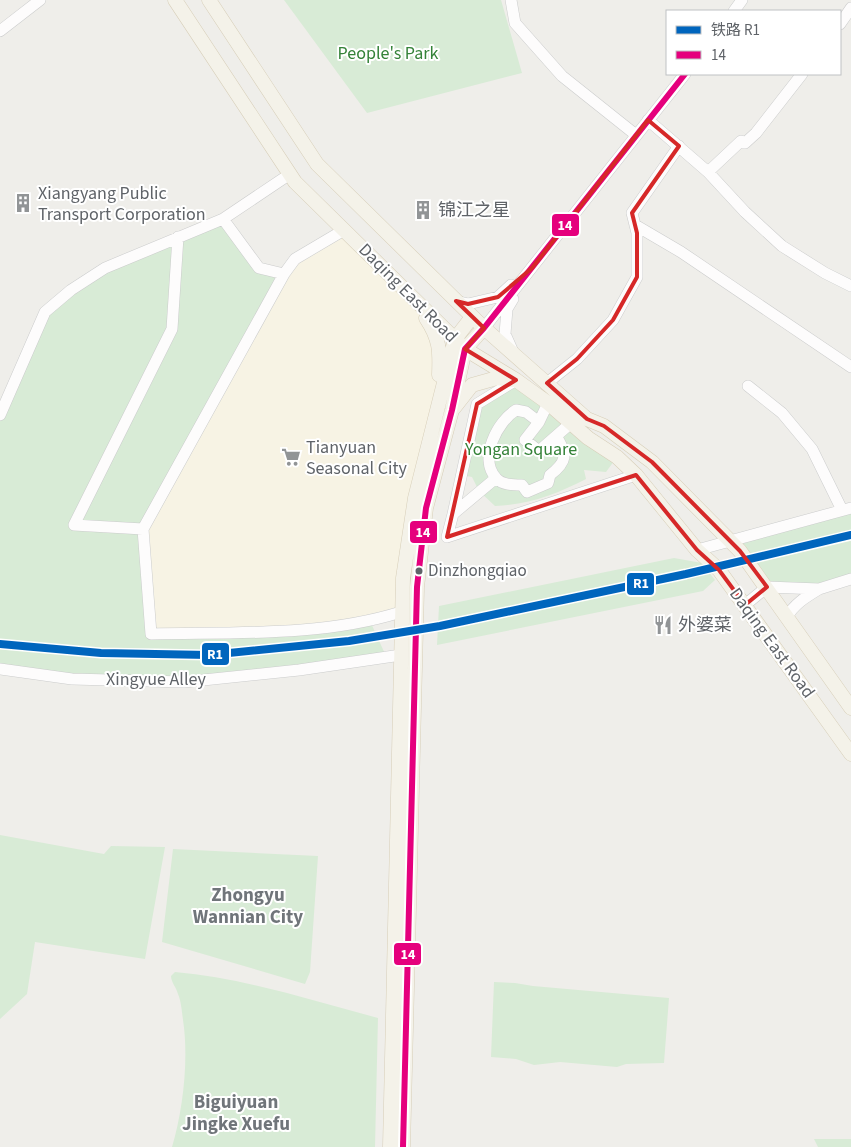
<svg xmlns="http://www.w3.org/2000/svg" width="851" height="1147" viewBox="0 0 851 1147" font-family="'Source Sans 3','Noto Sans SC',sans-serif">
	<rect width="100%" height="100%" fill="#efeeea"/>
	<path fill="#f7f3e4" d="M 344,230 L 413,298 L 436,332 L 439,404 L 401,612 L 376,620 L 151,634 L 143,529 L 295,259 Z"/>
	<path fill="#d8ebd6" d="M 284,0 L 501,0 L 522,73 L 367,113 Z
		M 223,219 L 259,268 L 284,274 L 143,529 L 151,634 L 370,621 L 386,656 L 184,682 L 72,679 L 0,666 L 0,415 L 45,312 L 105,268 Z
		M 516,380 L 617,457 L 606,472 L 584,470 L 586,479 C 557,494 528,505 495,506 L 479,491 L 472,477 L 461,475 L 477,404 Z
		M 851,508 L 851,579 L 819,589 L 767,587 L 729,541 Z
		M 674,558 L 702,563 L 715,580 L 703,591 L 437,645 L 439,606 Z
		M 0,835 L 104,854 L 111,846 L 165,847 L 145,959 L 35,942 L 27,994 L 0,1019 Z
		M 173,849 L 318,856 L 310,972 L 305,984 L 162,942 Z
		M 175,972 C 244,978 311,1000 378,1018 L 375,1147 L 172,1147 C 183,1110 189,1059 183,1020 C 182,1012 181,1001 178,994 C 176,987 171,982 171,976 Z
		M 494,982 L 515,983 L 533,986 L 669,998 L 664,1063 L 626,1064 L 617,1067 L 560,1062 L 534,1065 L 516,1059 L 491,1057 Z
		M 814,1139 L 851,1139 L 851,1147 L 818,1147 Z"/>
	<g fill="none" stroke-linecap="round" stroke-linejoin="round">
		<g stroke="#cbcccc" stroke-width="12">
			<path id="minor" d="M 511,0 L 515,23 L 562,76 L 636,135
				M 734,11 L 742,0
				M 840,24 L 851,8
				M 0,31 L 40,0
				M 648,120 L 708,172 L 745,212 L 782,246 L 825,273 L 851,286
				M 708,172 L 741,141 L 745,143 L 756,133 L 802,74
				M 223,219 L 259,268 L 284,274
				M 635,225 L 681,252 L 851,367
				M 344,230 L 295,259 L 284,274 L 143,529 L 151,634 C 234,632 321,637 401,612
				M 513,299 L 507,309 L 505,334 L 513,352
				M 456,301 L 468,304 L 498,297 L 511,285
				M 484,328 L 685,74
				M 547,383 L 577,359 L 613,320 L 637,277 L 637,233 L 632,213 L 679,146
				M 748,386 L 782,413 L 812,449 L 842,510
				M 548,403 L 539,422 L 525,440 L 539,451 L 571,423
				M 0,415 L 45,312 L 71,290 L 105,268 L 223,219 L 290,174
				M 539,422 L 526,412 L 516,410 C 498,421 478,458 496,478 C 502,485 513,485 522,485 L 527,492 L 548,483 L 550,475 C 567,462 568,454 556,436
				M 453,514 L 477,404 L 516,380
				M 143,529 L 74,525 L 172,329 L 178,237
				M 447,537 L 636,475
				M 447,537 L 453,514 L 496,478
				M 697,550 L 851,508
				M 745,605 L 767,587 L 819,589 L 851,579
				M 787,617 C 794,604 806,597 819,589
				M 0,669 L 72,679 L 184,682 L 299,670 L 401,655"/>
		</g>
		<g stroke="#d7ceb8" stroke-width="15">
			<path id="major" d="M 175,0 L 295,182 L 465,349 L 516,380 L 548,403 L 588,438 L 617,457 L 636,475 L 697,550 L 719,570 L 851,754
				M 209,0 L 317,164 L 484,328 L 587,419 L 604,426 L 652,462 L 740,551 L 851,708
				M 426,318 C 440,339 440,351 439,375
				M 454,408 L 472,385 L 497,378 L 512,380
				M 390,1147 L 403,578 L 415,498 L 455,339 L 472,317
				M 403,1147 L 417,587 L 426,508 L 452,410 L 465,349 L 484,328"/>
		</g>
		<use href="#minor" stroke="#fdfcfc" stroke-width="11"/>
		<use href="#major" stroke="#f4f2e9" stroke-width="14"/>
		<g stroke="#fff" stroke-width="10">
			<path id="bus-1" d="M 403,1147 L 417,587 L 426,508 L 452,410 L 465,349 L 484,328 L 685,74"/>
		</g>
		<use href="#bus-1" stroke="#e5007d" stroke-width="6"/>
		<g stroke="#fff" stroke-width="11">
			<path id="rail-1" d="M 0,644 L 101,653 L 209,655 L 349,641 L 440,626 L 686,574 L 851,535"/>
		</g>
		<use href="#rail-1" stroke="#0065bd" stroke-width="8"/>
	</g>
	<path fill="none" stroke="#d62828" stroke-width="4" stroke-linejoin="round" d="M 648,120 L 679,146 L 632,213 L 637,233 L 637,277 L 613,320 L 577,359 L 547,383 L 587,419 L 604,426 L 652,462 L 740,551 L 767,587 L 745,605 L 719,570 L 697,550 L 636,475 L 447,537 L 477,404 L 516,380 L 465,349 L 484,328 L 456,301 L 468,304 L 498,297 L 532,268 Z"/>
	<defs>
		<g id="building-bare" transform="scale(1.5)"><path d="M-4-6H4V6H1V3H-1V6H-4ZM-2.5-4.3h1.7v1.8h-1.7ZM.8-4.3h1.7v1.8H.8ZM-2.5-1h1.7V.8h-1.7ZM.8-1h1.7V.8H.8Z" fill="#919496" stroke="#fff" stroke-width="2.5" paint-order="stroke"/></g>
		<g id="supermarket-bare" transform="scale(1.5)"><path d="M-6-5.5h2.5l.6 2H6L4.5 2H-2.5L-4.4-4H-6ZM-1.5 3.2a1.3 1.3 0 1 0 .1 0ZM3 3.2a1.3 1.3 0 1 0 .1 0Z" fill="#919496" stroke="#fff" stroke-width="2.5" paint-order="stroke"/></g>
		<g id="restaurant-bare" transform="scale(1.5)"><path d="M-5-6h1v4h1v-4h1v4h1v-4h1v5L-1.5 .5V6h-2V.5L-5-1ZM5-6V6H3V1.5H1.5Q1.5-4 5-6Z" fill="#919496" stroke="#fff" stroke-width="2.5" paint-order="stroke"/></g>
	</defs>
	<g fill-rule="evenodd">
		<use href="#building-bare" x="23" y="203"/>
		<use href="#building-bare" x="423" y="210"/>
		<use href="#supermarket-bare" x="291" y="457"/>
		<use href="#restaurant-bare" x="663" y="625"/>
	</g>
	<circle fill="#5f6368" stroke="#fff" stroke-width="2" cx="419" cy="571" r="4.5"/>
	<g text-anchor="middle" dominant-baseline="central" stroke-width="4" stroke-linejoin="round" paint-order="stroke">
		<g font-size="17" fill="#5f6368" stroke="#fff" text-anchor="start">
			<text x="428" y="571">Dinzhongqiao</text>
		</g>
		<g font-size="18" fill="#348238" stroke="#fff">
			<text x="388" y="53">People's Park</text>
			<text x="521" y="449">Yongan Square</text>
		</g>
		<g font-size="18" fill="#5f6368" stroke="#fff" text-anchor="start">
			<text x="38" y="193">Xiangyang Public<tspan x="38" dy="21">Transport Corporation</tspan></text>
			<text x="438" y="210">锦江之星</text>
			<text x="306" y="447">Tianyuan<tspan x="306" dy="21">Seasonal City</tspan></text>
			<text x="678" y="625">外婆菜</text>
		</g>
		<g font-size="18" fill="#5f6368" stroke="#fff">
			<text transform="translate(408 293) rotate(45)">Daqing East Road</text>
			<text transform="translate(772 643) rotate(54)">Daqing East Road</text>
			<text x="156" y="679">Xingyue Alley</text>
		</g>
		<g font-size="19" font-weight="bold" fill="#70757a" stroke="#fff">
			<text x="248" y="895">Zhongyu<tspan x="248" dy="22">Wannian City</tspan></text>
			<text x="236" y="1102">Biguiyuan<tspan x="236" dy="22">Jingke Xuefu</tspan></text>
		</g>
	</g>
	<g stroke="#fff" stroke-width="2">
		<rect x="551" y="213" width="29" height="24" rx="5" fill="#e5007d"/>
		<rect x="409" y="520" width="29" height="24" rx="5" fill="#e5007d"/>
		<rect x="626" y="572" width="29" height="24" rx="5" fill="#0065bd"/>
		<rect x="201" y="642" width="29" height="24" rx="5" fill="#0065bd"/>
		<rect x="393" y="942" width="29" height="24" rx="5" fill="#e5007d"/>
	</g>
	<g font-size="14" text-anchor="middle" font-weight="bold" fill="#fff">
		<text x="565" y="230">14</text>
		<text x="423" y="537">14</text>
		<text x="641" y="588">R1</text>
		<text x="215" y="659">R1</text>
		<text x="408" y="959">14</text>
	</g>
	<rect x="666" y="10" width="175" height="65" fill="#ffffff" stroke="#bfc1c3"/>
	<rect x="676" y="26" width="25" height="8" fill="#0065bd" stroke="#bfc1c3"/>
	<text x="711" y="35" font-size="15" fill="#5f6368">铁路 R1</text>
	<rect x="676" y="51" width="25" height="8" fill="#e5007d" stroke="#bfc1c3"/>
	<text x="711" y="60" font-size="15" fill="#5f6368">14</text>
</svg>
